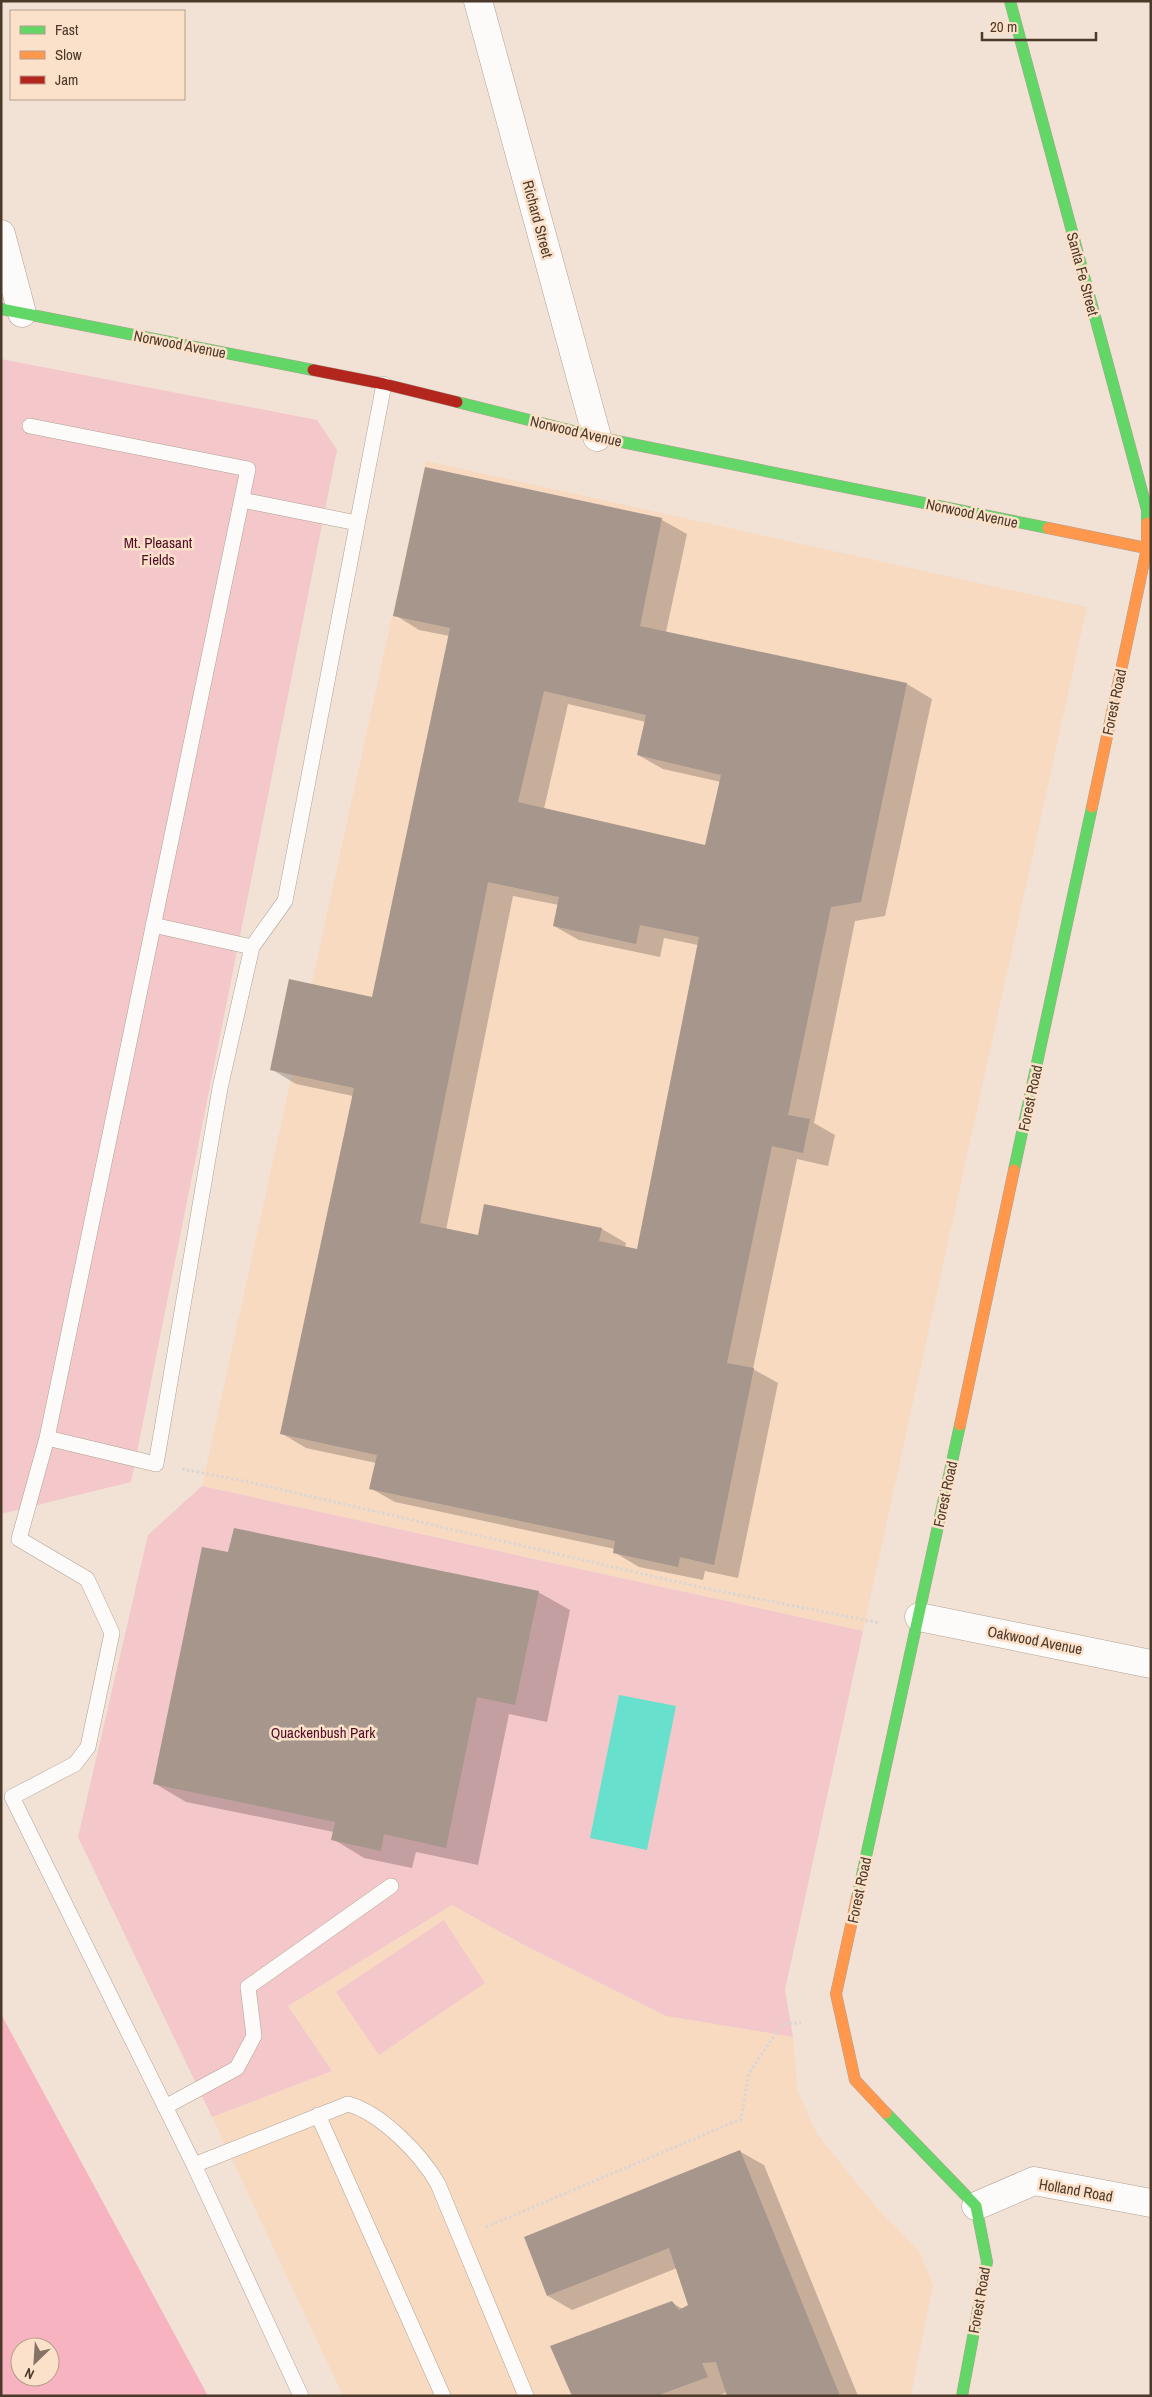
<svg xmlns="http://www.w3.org/2000/svg" width="1152" height="2397" viewBox="0 0 1152 2397" font-family="'Archivo Narrow',sans-serif">
	<rect width="100%" height="100%" fill="#f1e2d5"/>
	<path fill="#f8dac1" d="M 426,461 L 1087,607 L 863,1631 L 202,1486 Z
		M 452,1905 L 524,1945 L 666,2016 L 793,2037 L 798,2092 L 817,2134 L 877,2208 L 919,2251 L 933,2285 L 911,2396 L 343,2396 L 212,2117 L 332,2071 L 288,2006 Z"/>
	<path fill="#f4c7cb" d="M 1,359 L 317,420 L 337,450 L 131,1482 L 1,1514 Z
		M 202,1486 L 863,1631 L 785,1990 L 793,2037 L 666,2016 L 524,1945 L 452,1905 L 288,2006 L 332,2071 L 212,2117 L 78,1837 L 148,1535 Z
		M 444,1920 L 485,1983 L 379,2055 L 336,1992 Z"/>
	<path fill="#f8b3c0" fill-rule="evenodd" d="M 1,2014 L 208,2396 L 1,2396 ZM 20,2347 L 50,2347 L 50,2377 L 20,2377 Z"/>
	<path fill="#67e1cd" d="M 619,1695 L 676,1706 L 647,1850 L 590,1838 Z"/>
	<path fill="#0003" fill-rule="evenodd" d="M 426,469 L 662,520 L 687,534 L 666,632 L 907,684 L 932,699 L 885,916 L 855,921 L 814,1123 L 835,1135 L 828,1166 L 797,1159 L 753,1369 L 778,1383 L 738,1578 L 705,1571 L 703,1580 L 639,1567 L 614,1552 L 615,1549 L 395,1502 L 370,1488 L 376,1463 L 306,1448 L 281,1433 L 353,1096 L 296,1084 L 271,1069 L 373,998 L 450,636 L 419,630 L 395,615 ZM 568,704 L 646,722 L 638,755 L 663,769 L 721,782 L 706,846 L 544,809 ZM 513,896 L 559,905 L 554,926 L 579,940 L 660,957 L 664,938 L 698,945 L 638,1250 L 625,1248 L 626,1243 L 602,1229 L 479,1236 L 446,1230 Z
		M 229,1554 L 538,1592 L 570,1610 L 547,1722 L 509,1714 L 478,1865 L 416,1852 L 412,1868 L 364,1858 L 333,1839 L 334,1832 L 186,1802 L 154,1783 Z
		M 739,2151 L 764,2165 L 858,2396 L 728,2396 L 727,2392 L 718,2396 L 574,2396 L 672,2303 L 683,2309 L 689,2306 L 677,2268 L 572,2310 L 548,2296 Z"/>
	<path fill="#a6968c" fill-rule="evenodd" d="M 425,467 L 662,518 L 640,626 L 907,683 L 861,902 L 831,907 L 788,1115 L 810,1119 L 803,1153 L 772,1146 L 727,1363 L 754,1368 L 714,1565 L 680,1557 L 678,1567 L 613,1553 L 615,1541 L 369,1489 L 377,1455 L 280,1434 L 354,1088 L 270,1070 L 289,979 L 372,997 L 450,628 L 393,616 ZM 544,691 L 646,715 L 637,755 L 721,775 L 705,845 L 518,802 ZM 488,882 L 559,897 L 553,926 L 636,944 L 640,925 L 699,937 L 637,1249 L 599,1241 L 602,1228 L 484,1204 L 478,1235 L 420,1223 Z
		M 234,1528 L 539,1591 L 515,1705 L 477,1697 L 446,1848 L 384,1834 L 381,1851 L 331,1840 L 335,1822 L 153,1784 L 202,1547 L 228,1552 Z
		M 740,2150 L 840,2396 L 727,2396 L 716,2362 L 702,2363 L 708,2377 L 656,2396 L 572,2396 L 550,2346 L 672,2301 L 679,2310 L 688,2305 L 669,2248 L 547,2296 L 524,2237 Z"/>
	<g fill="none" stroke-linecap="round" stroke-linejoin="round">
		<g stroke="#afa194" stroke-width="16">
			<path id="lane" d="M 30,426 L 248,469 L 47,1438
				M 242,500 L 357,523
				M 153,925 L 252,947
				M 165,2107 L 237,2068 L 254,2036 L 248,1987 L 391,1886
				M 318,2115 L 443,2396
				M 194,2165 L 348,2104 C 381,2113 421,2154 438,2184 L 526,2396
				M 301,2396 L 194,2165 L 12,1797 L 75,1764 L 88,1747 L 112,1633 L 87,1579 L 19,1539 L 47,1438 L 156,1464 L 220,1088 L 252,947 L 285,901 L 384,384"/>
		</g>
		<g stroke="#afa194" stroke-width="29">
			<path id="street" d="M 478,1 L 597,437
				M 1,234 L 22,313
				M 919,1617 L 1151,1664
				M 976,2206 L 1034,2181 L 1151,2203"/>
		</g>
		<g stroke="#afa194" stroke-width="12">
			<path id="fast" d="M 1010,1 L 1147,510 L 1147,523
				M 1,309 L 313,370
				M 457,402 L 597,437 L 1048,528
				M 1014,1170 L 1092,807
				M 857,1898 L 960,1425
				M 886,2113 L 976,2206 L 987,2262 L 962,2396"/>
		</g>
		<g stroke="#afa194" stroke-width="12">
			<path id="slow" d="M 1048,528 L 1151,549
				M 1092,807 L 1147,548 L 1147,523
				M 960,1425 L 1014,1170
				M 857,1898 L 836,1994 L 855,2080 L 886,2113"/>
		</g>
		<g stroke="#afa194" stroke-width="12">
			<path id="jam" d="M 313,370 L 384,384 L 457,402"/>
		</g>
		<path stroke="#dbd6d2" stroke-width="3" stroke-dasharray="2.5 2.5" stroke-linecap="butt" d="M 182,1469 L 249,1482 L 699,1587 L 880,1623
			M 486,2227 L 741,2119 L 749,2073 L 782,2024 L 801,2023"/>
		<use href="#lane" stroke="#fdfbf9" stroke-width="15"/>
		<use href="#street" stroke="#fdfbf9" stroke-width="28"/>
		<use href="#fast" stroke="#63d668" stroke-width="11"/>
		<use href="#slow" stroke="#ff974d" stroke-width="11"/>
		<use href="#jam" stroke="#b3261e" stroke-width="11"/>
	</g>
	<g text-anchor="middle" dominant-baseline="central" stroke-width="5" stroke-linejoin="round" paint-order="stroke">
		<g font-size="15" fill="#4b3929" stroke="#fce1ca">
			<text transform="translate(538 219) rotate(75)">Richard Street</text>
			<text transform="translate(1083 274) rotate(75)">Santa Fe Street</text>
			<text transform="translate(180 344) rotate(11)">Norwood Avenue</text>
			<text transform="translate(576 431) rotate(13)">Norwood Avenue</text>
			<text transform="translate(972 513) rotate(12)">Norwood Avenue</text>
			<text transform="translate(1114 702) rotate(-78)">Forest Road</text>
			<text transform="translate(1030 1098) rotate(-78)">Forest Road</text>
			<text transform="translate(945 1494) rotate(-78)">Forest Road</text>
			<text transform="translate(1035 1640) rotate(11)">Oakwood Avenue</text>
			<text transform="translate(859 1890) rotate(-78)">Forest Road</text>
			<text transform="translate(1076 2190) rotate(10)">Holland Road</text>
			<text transform="translate(979 2300) rotate(-80)">Forest Road</text>
		</g>
		<g font-size="15" fill="#500b27" stroke="#fce1ca">
			<text x="158" y="542">Mt. Pleasant<tspan x="158" dy="17">Fields</tspan></text>
			<text x="323" y="1732">Quackenbush Park</text>
		</g>
	</g>
	<rect width="1152" height="2397" fill="none" stroke="#4b3929" stroke-width="5"/>
	<rect x="10" y="10" width="175" height="90" fill="#fce1ca" stroke="#b59e8a"/>
	<rect x="20" y="26" width="25" height="8" fill="#63d668" stroke="#b59e8a"/>
	<text x="55" y="35" font-size="15" fill="#4b3929">Fast</text>
	<rect x="20" y="51" width="25" height="8" fill="#ff974d" stroke="#b59e8a"/>
	<text x="55" y="60" font-size="15" fill="#4b3929">Slow</text>
	<rect x="20" y="76" width="25" height="8" fill="#b3261e" stroke="#b59e8a"/>
	<text x="55" y="85" font-size="15" fill="#4b3929">Jam</text>
	<g transform="translate(35 2362) rotate(205)"><circle r="24" fill="#fce1ca" stroke="#b59e8a"/>
	<path d="M0-4L9 19L0 12L-9 19Z" fill="#857465"/>
	<text y="-8" font-size="14" font-weight="bold" text-anchor="middle" fill="#4b3929">N</text>
	</g>
	<path d="M982 32v8h114v-8" fill="none" stroke="#4b3929" stroke-width="2.5"/>
	<text x="990" y="32" font-size="15" fill="#4b3929" stroke="#fce1ca" stroke-width="4" paint-order="stroke">20 m</text>
</svg>
